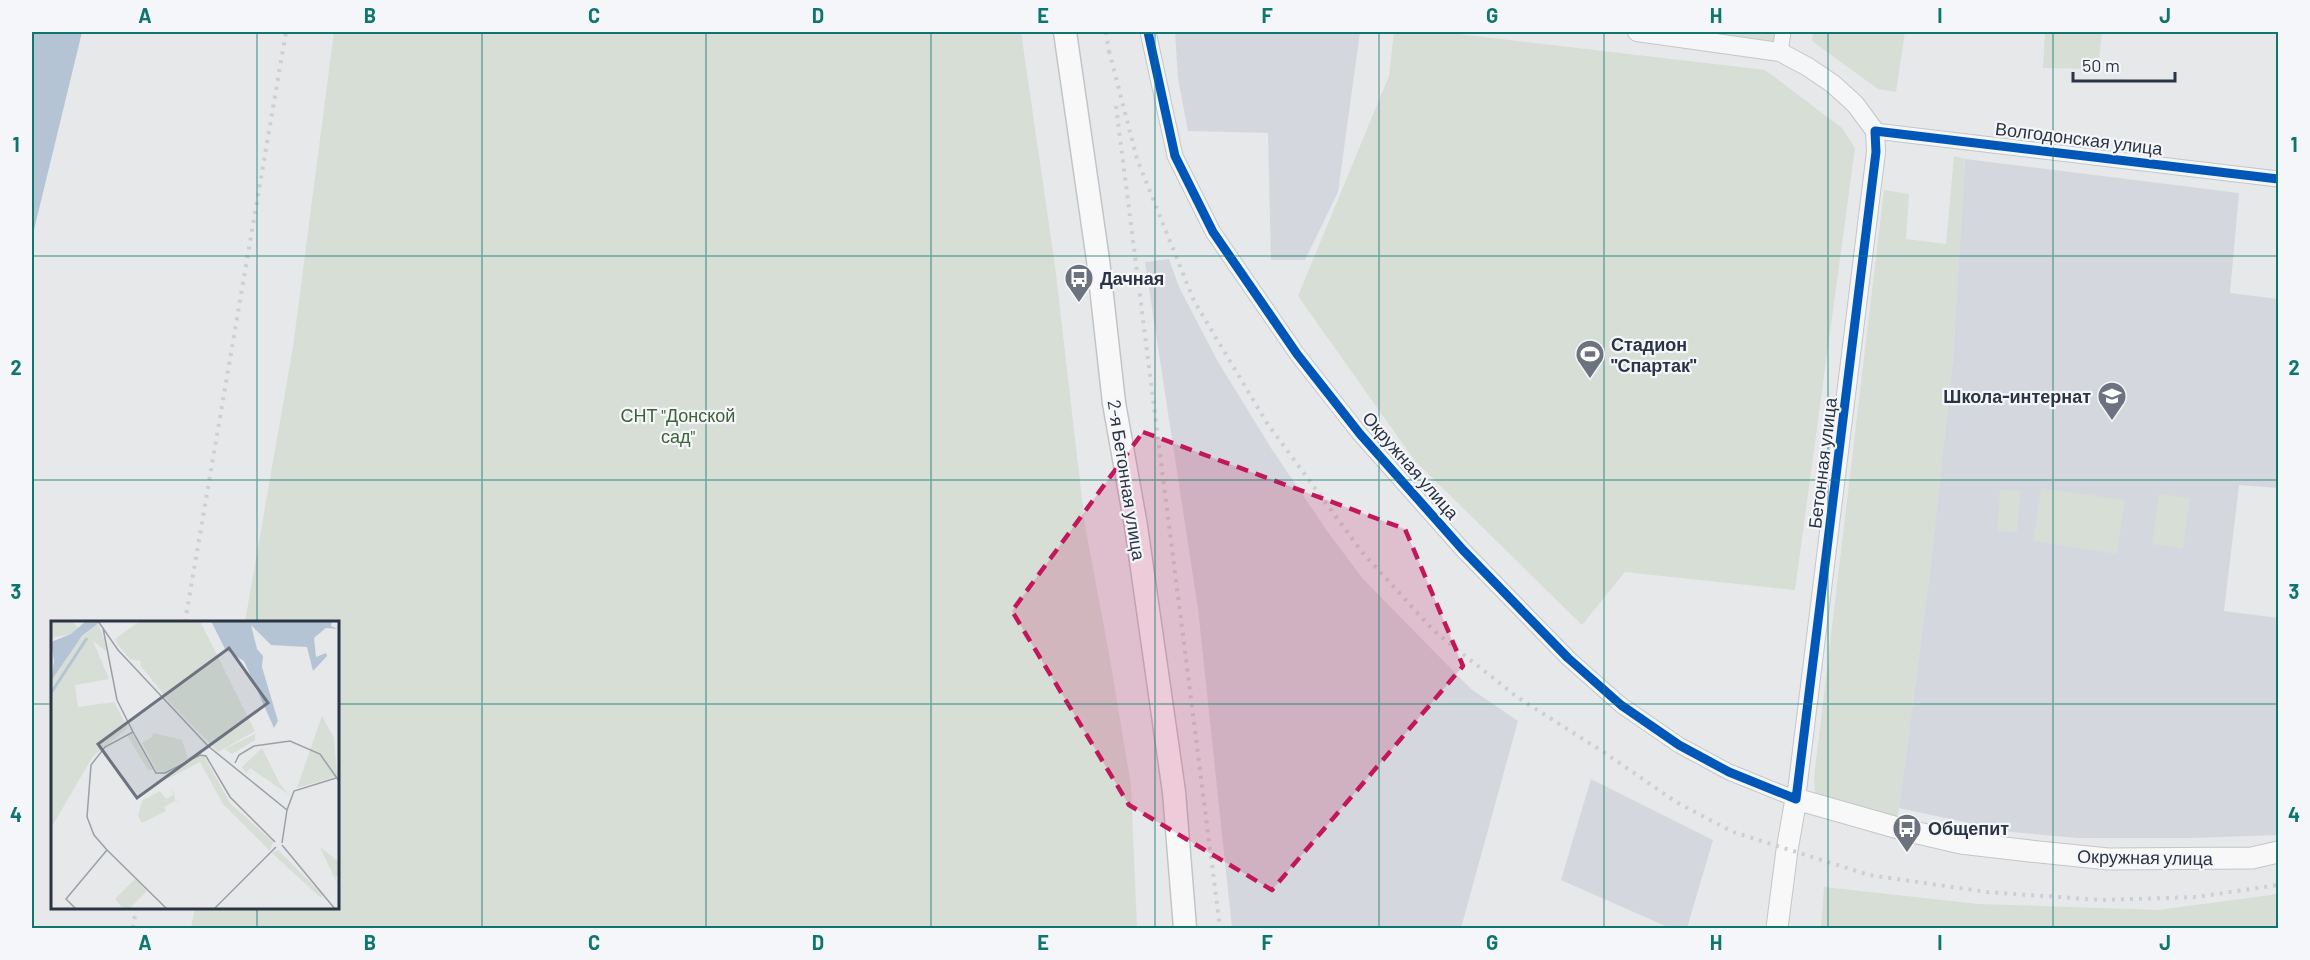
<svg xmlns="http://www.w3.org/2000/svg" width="2310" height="960" viewBox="0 0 2310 960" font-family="Barlow,sans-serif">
	<rect width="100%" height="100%" fill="#e6e8ea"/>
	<path fill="#d4d7dd" d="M 1175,32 L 1360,32 L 1338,192 L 1305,260 L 1271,260 L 1268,133 L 1188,131 L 1178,78 Z
		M 1965,159 L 2239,193 L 2230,293 L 2278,299 L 2278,488 L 2239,485 L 2224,611 L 2278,618 L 2278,835 L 2190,838 L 2078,838 L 2011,832 L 1899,808 L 1930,571 L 1953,358 Z
		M 1169,259 L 1179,287 L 1217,360 L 1271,448 L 1327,531 L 1363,579 L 1471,689 L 1518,721 L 1461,928 L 1232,928 L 1198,609 L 1145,262 Z
		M 1591,779 L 1713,840 L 1687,928 L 1670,928 L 1561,880 Z"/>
	<path fill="#d6ded6" d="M 334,32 L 1021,32 L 1055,266 L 1085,525 L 1111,665 L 1131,786 L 1137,928 L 191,928 L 195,908 L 338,908 L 338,622 L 245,622 L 293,347 Z
		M 1394,32 L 1441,32 L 1765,70 L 1842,128 L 1855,148 L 1795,590 L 1625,572 L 1582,625 L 1415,461 L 1298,296 L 1389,76 Z
		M 1708,32 L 1778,32 L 1776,42 Z
		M 1813,32 L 1905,32 L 1896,92 L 1878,89 L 1812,41 Z
		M 2040,32 L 2102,32 L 2098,69 L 2043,68 L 2045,33 Z
		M 1954,156 L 1965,159 L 1953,358 L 1930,571 L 1898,815 L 1895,819 L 1819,798 L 1815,792 L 1814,778 L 1884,190 L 1909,194 L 1906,239 L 1946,244 Z
		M 2041,488 L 2125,500 L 2117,554 L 2033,541 Z
		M 2000,489 L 2021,491 L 2017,533 L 1997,531 Z
		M 2159,494 L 2190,498 L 2183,549 L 2152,544 Z
		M 1824,887 L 1978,904 L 2158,910 L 2278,894 L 2278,928 L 1821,928 Z"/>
	<path fill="#b4c4d5" d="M 32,32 L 82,32 L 32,238 Z"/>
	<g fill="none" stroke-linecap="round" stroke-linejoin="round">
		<g stroke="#c4c6c8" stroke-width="17">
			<path id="minor" d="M 1148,32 L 1175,156 L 1213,232 L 1297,354 L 1360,434 L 1463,550 L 1568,658 L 1621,705 L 1679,745 L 1729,772 L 1796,799
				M 1780,52 L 1783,32
				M 1875,131 L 2278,179"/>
		</g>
		<g stroke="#c4c6c8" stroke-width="20">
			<path id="tertiary" d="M 1637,32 L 1780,52 L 1808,67 L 1833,84 L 1855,104 L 1875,131 L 1876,152 L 1796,799"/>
		</g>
		<g stroke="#c4c6c8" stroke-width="23">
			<path id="secondary" d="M 1777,928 L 1787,850 L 1796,799 L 1905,830 L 1961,843 L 2030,851 L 2108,859 L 2252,858 L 2278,852"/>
		</g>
		<g stroke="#c2c5c8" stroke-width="25">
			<path id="primary" d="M 1065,32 L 1098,260 L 1114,403 L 1136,526 L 1174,792 L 1185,928"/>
		</g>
		<use href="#minor" stroke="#f5f6f7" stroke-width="15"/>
		<use href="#tertiary" stroke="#f5f6f7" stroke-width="18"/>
		<use href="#secondary" stroke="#f8f8f8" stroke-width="21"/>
		<use href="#primary" stroke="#f8f8f8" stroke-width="22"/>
		<path stroke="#cecfd2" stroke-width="4" stroke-dasharray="3 6" stroke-linecap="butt" d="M 1106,32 L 1110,58
			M 1109,51 L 1137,159 L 1194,301 L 1267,423 L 1362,552 L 1434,631 L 1517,697 L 1608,755 L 1676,802 L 1733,832 L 1869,875 L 1987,892 L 2102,900 L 2197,897 L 2278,885
			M 1116,106 L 1220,928
			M 185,622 L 286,32
			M 133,928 L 136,908"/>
		<g stroke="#f4f6f9" stroke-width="13">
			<path id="cycleway" d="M 1148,32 L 1175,156 L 1213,232 L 1297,354 L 1360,434 L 1463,550 L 1568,658 L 1621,705 L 1679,745 L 1729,772 L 1796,799 L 1876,152 L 1875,131 L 2278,179"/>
		</g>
		<use href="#cycleway" stroke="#0057b8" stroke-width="9"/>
	</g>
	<path fill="#c2185b" fill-opacity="0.2" stroke="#c2185b" stroke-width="4.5" stroke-dasharray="12 8" stroke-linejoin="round" d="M 1143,432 L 1405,529 L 1463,666 L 1272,890 L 1129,805 L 1012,611 Z"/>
	<path fill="none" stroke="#0f766e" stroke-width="1.5" stroke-opacity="0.55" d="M 257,32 L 257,622M 482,32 L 482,928M 706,32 L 706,928M 931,32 L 931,928M 1155,32 L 1155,928M 1379,32 L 1379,928M 1604,32 L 1604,928M 1828,32 L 1828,928M 2053,32 L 2053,928M 32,256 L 2278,256M 32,480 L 2278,480M 32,704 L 52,704M 338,704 L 2278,704M 257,908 L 257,928"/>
	<defs>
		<g id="bus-pin" transform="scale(1.5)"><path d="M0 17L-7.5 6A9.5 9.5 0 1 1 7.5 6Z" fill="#6c737f" stroke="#f4f6f9"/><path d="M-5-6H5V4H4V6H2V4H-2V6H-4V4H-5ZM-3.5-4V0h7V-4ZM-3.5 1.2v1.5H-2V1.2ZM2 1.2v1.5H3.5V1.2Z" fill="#fff"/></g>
		<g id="stadium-pin" transform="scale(1.5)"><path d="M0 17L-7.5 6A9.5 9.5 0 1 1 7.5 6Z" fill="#6c737f" stroke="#f4f6f9"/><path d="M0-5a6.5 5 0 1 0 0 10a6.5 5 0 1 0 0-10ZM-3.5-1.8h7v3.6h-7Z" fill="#fff"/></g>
		<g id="school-pin" transform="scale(1.5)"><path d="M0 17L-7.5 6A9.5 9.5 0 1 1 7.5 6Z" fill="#6c737f" stroke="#f4f6f9"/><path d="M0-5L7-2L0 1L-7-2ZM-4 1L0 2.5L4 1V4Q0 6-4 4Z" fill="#fff"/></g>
	</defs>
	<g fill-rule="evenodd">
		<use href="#bus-pin" x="1079" y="278"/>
		<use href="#stadium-pin" x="1590" y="354"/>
		<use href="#school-pin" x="2112" y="396"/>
		<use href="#bus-pin" x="1907" y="828"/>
	</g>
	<g text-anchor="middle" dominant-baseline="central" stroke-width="4.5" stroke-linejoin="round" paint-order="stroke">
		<g font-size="18" fill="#2b3445" stroke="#f4f6f9">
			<text transform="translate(2079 138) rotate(7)">Волгодонская улица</text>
			<text transform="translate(1822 463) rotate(-83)">Бетонная улица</text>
			<text transform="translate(1411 465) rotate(49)">Окружная улица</text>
			<text transform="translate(1127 480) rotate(81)">2-я Бетонная улица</text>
			<text transform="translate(2145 857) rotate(1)">Окружная улица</text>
		</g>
		<g font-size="18" font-weight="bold" fill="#2b3445" stroke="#f4f6f9" text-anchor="start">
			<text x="1100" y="278">Дачная</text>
			<text x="1611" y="344">Стадион<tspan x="1611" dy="21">"Спартак"</tspan></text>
			<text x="2091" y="396" text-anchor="end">Школа-интернат</text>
			<text x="1928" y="828">Общепит</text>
		</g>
		<g font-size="18" fill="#3f6138" stroke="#f4f6f9">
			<text x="678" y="415">СНТ "Донской<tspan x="678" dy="21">сад"</tspan></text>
		</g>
	</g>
	<g transform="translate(51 621)">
		<rect width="288" height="288" fill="#e6e8ea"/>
		<path d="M 0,0 L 20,0 L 28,7 L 20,13 L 0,17 ZM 89,0 L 149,0 L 204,110 L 167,131 L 121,84 L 89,44 L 90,40 L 79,38 L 67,24 L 64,18 ZM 47,2 L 58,32 L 42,20 L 58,58 L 24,64 L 27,86 L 63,81 L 77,107 L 42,135 L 0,207 L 0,60 L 28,19 ZM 271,95 L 283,117 L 286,155 L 246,167 ZM 81,112 L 102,149 L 97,148 L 100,154 L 76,114 ZM 102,112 L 131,119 L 137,138 L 114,151 L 106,150 L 91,122 L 101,116 ZM 204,113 L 204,119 L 181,133 L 174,128 ZM 211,127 L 229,163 L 237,173 L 199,147 L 195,152 L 191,146 ZM 147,135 L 153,135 L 179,182 L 222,221 L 219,230 L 172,183 L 149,141 L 117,158 L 115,153 ZM 121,165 L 124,179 L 130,183 L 125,179 L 113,186 L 115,190 L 91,202 L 87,195 L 91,180 L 109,170 L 115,178 L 122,174 ZM 269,226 L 288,241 L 288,247 L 282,247 L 288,248 L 288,256 L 284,254 L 286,262 ZM 227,229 L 271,273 L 270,277 L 221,232 ZM 84,258 L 96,270 L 78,288 L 72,288 L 64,278 Z" fill="#d6ded6"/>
		<path d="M 35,0 L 50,0 L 31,15 L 0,60 L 3,40 L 0,21 L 20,13 ZM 160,0 L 281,0 L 280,5 L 287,8 L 275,7 L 263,17 L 265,36 L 275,32 L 276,35 L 262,50 L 256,26 L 220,24 L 200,4 L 206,28 L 212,35 L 211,46 L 227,100 L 223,107 L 193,40 L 174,28 Z" fill="#b4c4d5"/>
		<path fill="none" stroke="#b4c4d5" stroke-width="3" d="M 0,72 L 36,17"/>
		<path fill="none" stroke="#9ba0a8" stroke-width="1.5" d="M 47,0 L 67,29 L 157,125 L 236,189M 82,111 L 105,152 L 114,152 L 149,134 L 155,135 L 179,176 L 224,221M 184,142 L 188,134 L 203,125 L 239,120 L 269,133 L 288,160M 236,189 L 243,170 L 285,157M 231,222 L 236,189M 231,224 L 284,288M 56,229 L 116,288M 25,288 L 15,278 L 56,229 L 43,214 L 36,196 L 40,144 L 54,126 L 82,111 L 66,79 L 52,7M 163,288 L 225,226"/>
		<path fill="#6c737f" fill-opacity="0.15" stroke="#6c737f" stroke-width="3" d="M 178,27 L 217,82 L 86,177 L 47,123 Z"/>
		<rect width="288" height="288" fill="none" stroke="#2b3445" stroke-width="3"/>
	</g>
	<rect width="2310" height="960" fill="none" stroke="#f4f6f9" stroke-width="66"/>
	<path d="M2073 72v9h102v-9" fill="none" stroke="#2b3445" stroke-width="3"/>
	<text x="2082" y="72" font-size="18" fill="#2b3445" stroke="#f4f6f9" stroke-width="4.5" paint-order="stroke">50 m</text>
	<rect x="33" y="33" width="2244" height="894" fill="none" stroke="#0f766e" stroke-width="2"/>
	<g font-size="20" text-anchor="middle" font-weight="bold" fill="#0f766e">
		<text x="145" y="23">A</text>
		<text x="370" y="23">B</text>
		<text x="594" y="23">C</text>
		<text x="818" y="23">D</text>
		<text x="1043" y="23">E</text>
		<text x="1267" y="23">F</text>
		<text x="1492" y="23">G</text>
		<text x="1716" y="23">H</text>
		<text x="1940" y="23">I</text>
		<text x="2165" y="23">J</text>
		<text x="16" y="152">1</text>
		<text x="2294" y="152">1</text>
		<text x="16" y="375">2</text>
		<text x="2294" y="375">2</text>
		<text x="16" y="599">3</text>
		<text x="2294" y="599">3</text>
		<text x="16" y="822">4</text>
		<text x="2294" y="822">4</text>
		<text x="145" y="950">A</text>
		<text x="370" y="950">B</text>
		<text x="594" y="950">C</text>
		<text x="818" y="950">D</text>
		<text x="1043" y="950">E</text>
		<text x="1267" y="950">F</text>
		<text x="1492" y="950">G</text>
		<text x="1716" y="950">H</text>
		<text x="1940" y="950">I</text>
		<text x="2165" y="950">J</text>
	</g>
</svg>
